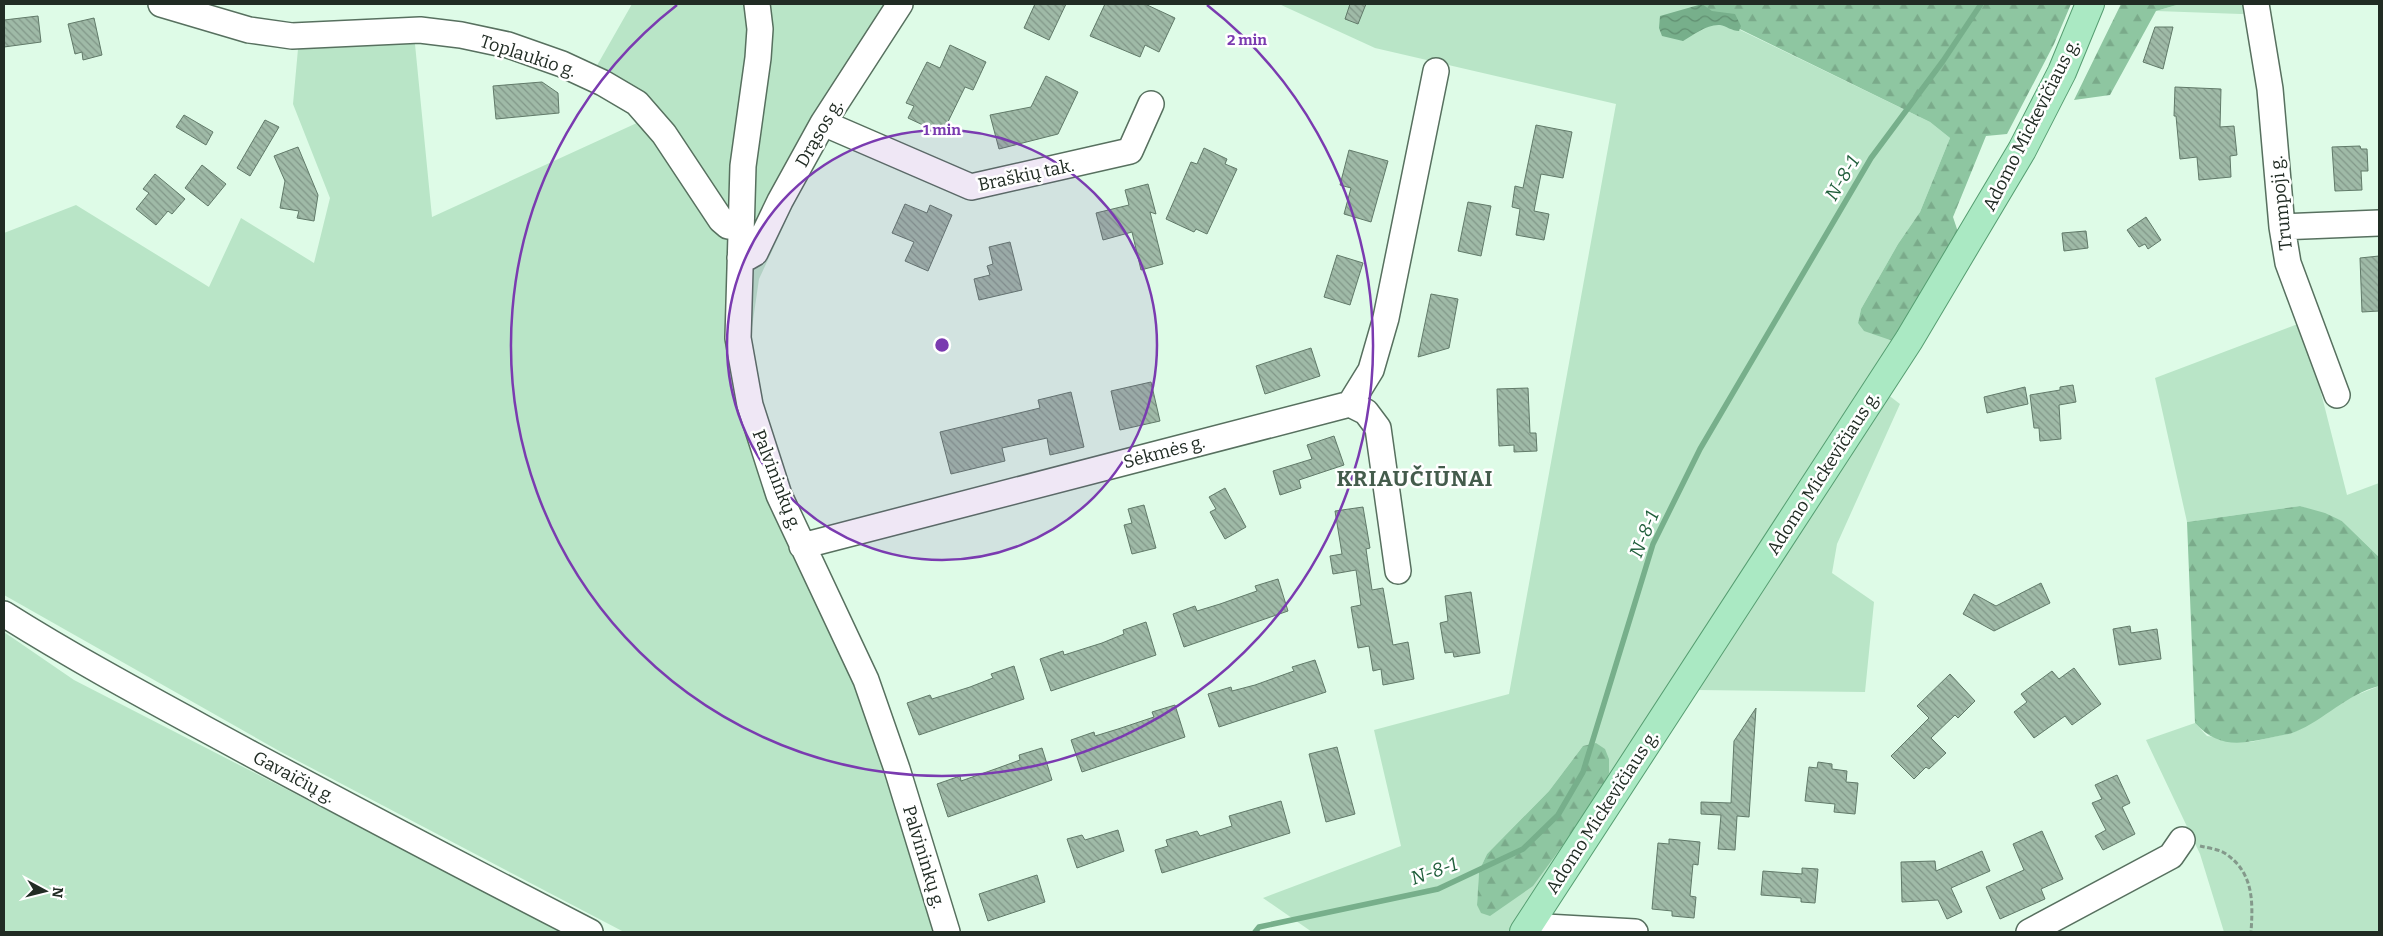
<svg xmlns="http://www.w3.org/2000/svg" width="2383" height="936" viewBox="0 0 2383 936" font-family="Bitter,serif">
	<defs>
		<pattern id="forest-firs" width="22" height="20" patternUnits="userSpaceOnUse" patternTransform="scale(1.25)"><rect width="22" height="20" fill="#8ec6a1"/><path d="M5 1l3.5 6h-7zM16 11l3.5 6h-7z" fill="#7aaa8a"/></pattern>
		<pattern id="water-waves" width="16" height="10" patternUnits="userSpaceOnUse" patternTransform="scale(1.25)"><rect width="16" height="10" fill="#77af8b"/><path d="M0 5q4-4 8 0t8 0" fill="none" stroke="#618f71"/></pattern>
		<pattern id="building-back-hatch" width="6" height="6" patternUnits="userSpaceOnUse" patternTransform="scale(1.25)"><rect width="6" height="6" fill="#9fbaa7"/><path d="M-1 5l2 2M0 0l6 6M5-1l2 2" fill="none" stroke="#819788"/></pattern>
	</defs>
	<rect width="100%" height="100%" fill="#defbe7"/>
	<path fill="#b9e5c7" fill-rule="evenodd" d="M 632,4 L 908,4 L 825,137 L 759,279 L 751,334 L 760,417 L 883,763 L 938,932 L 624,932 L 281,752 L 4,595 L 4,233 L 76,205 L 209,287 L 241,218 L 314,263 L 330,198 L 293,104 L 299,38 L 414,34 L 432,217 L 639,122 L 587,83 Z
		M 1279,4 L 1698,4 L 1701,11 L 1930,122 L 1950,138 L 1920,212 L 1898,244 L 1861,309 L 1858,323 L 1896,342 L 1514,932 L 1312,932 L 1263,898 L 1401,846 L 1374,730 L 1509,694 L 1616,104 L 1375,48 ZM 1583,746 L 1477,905 L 1479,871 L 1487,854 L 1549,791 Z
		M 2180,4 L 2266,4 L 2267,12 L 2241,14 L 2156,11 Z
		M 2303,322 L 2347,495 L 2379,483 L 2379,557 L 2342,521 L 2300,506 L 2187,522 L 2155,378 Z
		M 1887,394 L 1900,404 L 1837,544 L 1832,573 L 1874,602 L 1865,692 L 1698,690 Z
		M 4,632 L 74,680 L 564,932 L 4,932 Z
		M 2379,686 L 2379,932 L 2224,932 L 2200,854 L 2146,740 L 2195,723 L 2207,736 L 2251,742 L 2295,732 L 2349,698 Z"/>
	<path fill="url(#forest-firs)" d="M 1698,4 L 2071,4 L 2054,44 L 2007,134 L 1986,136 L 1953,217 L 1959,235 L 1896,342 L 1864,331 L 1858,323 L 1861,309 L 1898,244 L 1920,212 L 1950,138 L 1930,122 L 1701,10 Z
		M 2121,4 L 2180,4 L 2156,11 L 2110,95 L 2074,100 Z
		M 2300,506 L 2325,513 L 2342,521 L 2379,557 L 2379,686 C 2347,694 2324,720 2295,732 C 2287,735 2277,736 2269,738 C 2238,745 2217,747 2195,723 L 2187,522 Z
		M 1596,743 L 1605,749 L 1609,759 L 1609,773 L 1601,793 L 1533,886 L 1490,916 L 1481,913 L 1477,905 L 1479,871 L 1487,854 L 1549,791 L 1583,746 Z"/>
	<path fill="url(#water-waves)" d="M 1702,4 L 1712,11 L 1735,14 L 1741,26 L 1739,31 C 1732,31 1726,26 1720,25 C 1707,24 1693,35 1683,41 L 1662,36 L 1659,28 L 1660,16 Z"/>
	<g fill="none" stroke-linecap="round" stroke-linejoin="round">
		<path stroke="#77af8b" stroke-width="5.5" d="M 1255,932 L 1259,927 L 1438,889 L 1523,849 L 1558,815 L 1583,772 L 1653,544 L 1700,449 L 1871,158 L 1943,61 L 1981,4"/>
	</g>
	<path fill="url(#building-back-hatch)" stroke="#617a69" d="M 1035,4 L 1066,4 L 1049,40 L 1024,28 Z
		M 1105,4 L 1145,4 L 1175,18 L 1159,52 L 1145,45 L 1140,57 L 1090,36 Z
		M 1350,4 L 1366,4 L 1358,24 L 1345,19 Z
		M 38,16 L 41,42 L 4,47 L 4,20 Z
		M 94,18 L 102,55 L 83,60 L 82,52 L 75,54 L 68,24 Z
		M 2155,27 L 2173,27 L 2163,69 L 2143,62 Z
		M 950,45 L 986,62 L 973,90 L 965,87 L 942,134 L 908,118 L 914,106 L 906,103 L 927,62 L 940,68 Z
		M 1046,76 L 1078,92 L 1058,134 L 999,149 L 990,115 L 1031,107 Z
		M 542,82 L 558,93 L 559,113 L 496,119 L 493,86 Z
		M 2175,87 L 2221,89 L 2220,127 L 2234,126 L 2237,155 L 2230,156 L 2231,177 L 2199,180 L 2197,157 L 2180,159 L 2176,116 L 2174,116 Z
		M 184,115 L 213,132 L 206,145 L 176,127 Z
		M 265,120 L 279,127 L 250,176 L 237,168 Z
		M 1536,125 L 1572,132 L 1563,178 L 1541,174 L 1534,211 L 1549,214 L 1544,240 L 1516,235 L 1520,209 L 1512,207 L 1515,186 L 1523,188 Z
		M 2360,146 L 2361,149 L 2367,149 L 2368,171 L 2361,171 L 2362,190 L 2335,191 L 2332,147 Z
		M 298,147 L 318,195 L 314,221 L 297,218 L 299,211 L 280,208 L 285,181 L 274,156 Z
		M 1204,148 L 1227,159 L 1225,164 L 1237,169 L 1207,234 L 1196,229 L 1194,232 L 1166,219 L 1191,162 L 1197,164 Z
		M 1349,150 L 1388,161 L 1371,222 L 1344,214 L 1351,188 L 1340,185 Z
		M 202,165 L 226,184 L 208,206 L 185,188 Z
		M 155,174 L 185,199 L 172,214 L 168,211 L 156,225 L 136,209 L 149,193 L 143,189 Z
		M 1148,184 L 1156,214 L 1150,212 L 1163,264 L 1141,270 L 1132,232 L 1103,240 L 1096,213 L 1129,205 L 1125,190 Z
		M 1468,202 L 1491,206 L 1481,256 L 1458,251 Z
		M 905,204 L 927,213 L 930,205 L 952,215 L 928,271 L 905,261 L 914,242 L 892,233 Z
		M 2146,217 L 2161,240 L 2148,249 L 2145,244 L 2139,247 L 2127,230 Z
		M 2086,231 L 2088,248 L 2064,251 L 2062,233 Z
		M 1010,242 L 1022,290 L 979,300 L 974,279 L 990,275 L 987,266 L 993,264 L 989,247 Z
		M 1337,255 L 1363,263 L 1350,305 L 1324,297 Z
		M 2379,256 L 2379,311 L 2362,312 L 2360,258 Z
		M 1431,294 L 1458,299 L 1449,348 L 1418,357 Z
		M 1311,348 L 1320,376 L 1265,394 L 1256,366 Z
		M 1151,382 L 1160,421 L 1120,430 L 1111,391 Z
		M 2073,385 L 2076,402 L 2059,405 L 2061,439 L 2040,441 L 2039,428 L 2034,428 L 2030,395 L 2060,390 L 2060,387 Z
		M 2025,387 L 2028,404 L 1987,413 L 1984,397 Z
		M 1528,388 L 1530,433 L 1536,433 L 1537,451 L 1514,452 L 1514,445 L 1499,446 L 1497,389 Z
		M 1071,392 L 1084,447 L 1050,455 L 1047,438 L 1002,448 L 1005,461 L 951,474 L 940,432 L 1040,408 L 1038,400 Z
		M 1334,436 L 1344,465 L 1299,480 L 1301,488 L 1280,495 L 1273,471 L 1312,459 L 1307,445 Z
		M 1225,488 L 1246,527 L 1225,539 L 1210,512 L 1216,509 L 1209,497 Z
		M 1144,505 L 1156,548 L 1132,554 L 1124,525 L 1132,523 L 1128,509 Z
		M 1363,507 L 1370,548 L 1366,549 L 1372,590 L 1383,588 L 1393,645 L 1408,642 L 1414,679 L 1383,685 L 1381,669 L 1373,671 L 1369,646 L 1358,648 L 1351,607 L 1361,605 L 1356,570 L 1333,574 L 1330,556 L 1342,554 L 1335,511 Z
		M 1278,579 L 1288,611 L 1184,647 L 1173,614 L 1195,606 L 1197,611 L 1220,604 L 1257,591 L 1255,586 Z
		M 2041,583 L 2050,603 L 1994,631 L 1963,614 L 1974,594 L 1996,606 Z
		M 1471,592 L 1480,653 L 1454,657 L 1453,652 L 1445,653 L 1440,623 L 1448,621 L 1445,596 Z
		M 1146,622 L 1156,655 L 1051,691 L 1040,659 L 1063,651 L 1064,655 L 1102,643 L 1124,634 L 1123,630 Z
		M 2130,626 L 2131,633 L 2157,629 L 2161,659 L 2119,665 L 2113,629 Z
		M 1315,660 L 1326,692 L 1219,727 L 1208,694 L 1231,687 L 1232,691 L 1255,685 L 1294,671 L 1292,667 Z
		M 1014,666 L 1024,699 L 919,735 L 907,703 L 930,695 L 932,699 L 970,687 L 993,678 L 991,674 Z
		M 2074,668 L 2101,704 L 2072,725 L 2065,716 L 2034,738 L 2014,712 L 2027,702 L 2021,694 L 2052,671 L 2059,679 Z
		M 1950,674 L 1975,701 L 1958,718 L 1955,715 L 1931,738 L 1946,753 L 1929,769 L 1926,767 L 1914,779 L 1891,756 L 1929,718 L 1917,706 Z
		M 1175,705 L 1185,737 L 1082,772 L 1071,740 L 1094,732 L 1095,736 L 1118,729 L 1154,717 L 1152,712 Z
		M 1756,708 L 1749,817 L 1737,816 L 1735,850 L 1718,849 L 1721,815 L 1701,814 L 1701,802 L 1731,803 L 1734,741 Z
		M 1337,747 L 1355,814 L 1326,822 L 1309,754 Z
		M 1042,748 L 1052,780 L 948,817 L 937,784 L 960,776 L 961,781 L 998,768 L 1020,760 L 1019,755 Z
		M 1818,762 L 1832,764 L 1832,769 L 1847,771 L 1846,782 L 1858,783 L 1855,814 L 1834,812 L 1835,804 L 1805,801 L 1809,767 L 1817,768 Z
		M 2117,775 L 2130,803 L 2122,807 L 2135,834 L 2103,850 L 2095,836 L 2106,830 L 2092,803 L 2102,799 L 2095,785 Z
		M 1281,801 L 1290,833 L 1162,873 L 1155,850 L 1168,846 L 1166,840 L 1197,831 L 1200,836 L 1232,826 L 1229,816 Z
		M 1118,830 L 1124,851 L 1077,868 L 1067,839 L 1082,835 L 1085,840 Z
		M 2042,831 L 2063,879 L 2041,889 L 2045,899 L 2000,919 L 1986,887 L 2024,870 L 2013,844 Z
		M 1669,839 L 1700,842 L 1698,865 L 1693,864 L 1690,896 L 1696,897 L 1694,918 L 1672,916 L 1672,911 L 1652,909 L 1658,843 L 1669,844 Z
		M 1982,851 L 1990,871 L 1951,888 L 1962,912 L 1947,919 L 1938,900 L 1902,902 L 1901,862 L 1935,861 L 1936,871 Z
		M 1802,868 L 1818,869 L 1815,903 L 1801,902 L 1801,898 L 1761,895 L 1763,871 L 1802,874 Z
		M 1037,875 L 1045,902 L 988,921 L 979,894 Z"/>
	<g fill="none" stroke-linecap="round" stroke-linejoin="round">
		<g stroke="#57705f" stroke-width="28">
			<path id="minor" d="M 161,4 L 249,30 L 292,36 L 420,30 L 461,35 L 508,45 L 562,64 L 603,83 L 637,103 L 664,134 L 721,220 L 728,226 L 740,228
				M 757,4 L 760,29 L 758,58 L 743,166 L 738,338 L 750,405 L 779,495 L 866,680 L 897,769 L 947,932
				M 2256,4 L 2270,89 L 2282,227 L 2288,263 L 2337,395
				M 823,123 L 971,187 L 1130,151 L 1151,104
				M 2282,227 L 2379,223
				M 740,258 L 748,257 L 755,253 L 780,201 L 823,123 L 900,4
				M 1350,404 L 1371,370 L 1386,318 L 1436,71
				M 802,546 L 1350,404 L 1366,412 L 1378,428 L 1398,571
				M 4,614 C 85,665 169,709 253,755 C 365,815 477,874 590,932
				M 1528,926 L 1635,932
				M 2029,932 L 2171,856 L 2182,840"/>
		</g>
		<g stroke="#569d71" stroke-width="30">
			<path id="major" d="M 1524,932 L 1909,340 L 2022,150 L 2062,72 L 2090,4"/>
		</g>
		<path stroke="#84998b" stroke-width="3" stroke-dasharray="5 2.5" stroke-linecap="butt" d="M 2200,846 C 2208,848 2219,849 2226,854 C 2254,873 2253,903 2251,932"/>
		<use href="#minor" stroke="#fff" stroke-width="25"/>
		<use href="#major" stroke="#aae9c3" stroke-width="28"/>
	</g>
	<circle cx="942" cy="345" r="215" fill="#7a3bb0" fill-opacity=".12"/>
	<g fill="none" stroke="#7a3bb0" stroke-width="2.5">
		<circle cx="942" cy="345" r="215"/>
		<path d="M1207 5A431 431 0 1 1 677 5"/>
	</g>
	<g text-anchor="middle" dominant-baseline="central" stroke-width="5" stroke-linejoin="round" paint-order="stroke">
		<g font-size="18" fill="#212c24" stroke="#fff">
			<text transform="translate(528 56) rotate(18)">Toplaukio g.</text>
			<text transform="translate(2031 125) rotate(-63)">Adomo Mickevičiaus g.</text>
			<text transform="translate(819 133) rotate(-60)">Drąsos g.</text>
			<text transform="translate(1026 175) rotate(-12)">Braškių tak.</text>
			<text transform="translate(2281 203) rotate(-96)">Trumpoji g.</text>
			<text transform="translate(1164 452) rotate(-15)">Sėkmės g.</text>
			<text transform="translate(1823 473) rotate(-57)">Adomo Mickevičiaus g.</text>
			<text transform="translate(777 480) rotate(69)">Palvininkų g.</text>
			<text transform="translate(294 777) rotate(28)">Gavaičių g.</text>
			<text transform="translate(1602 812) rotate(-57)">Adomo Mickevičiaus g.</text>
			<text transform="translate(924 857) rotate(73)">Palvininkų g.</text>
		</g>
		<g font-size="19" font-style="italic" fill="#205e3b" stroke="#fff">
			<text transform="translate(1842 178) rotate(-59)">N-8-1</text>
			<text transform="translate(1644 534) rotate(-68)">N-8-1</text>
			<text transform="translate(1434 871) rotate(-19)">N-8-1</text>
		</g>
		<g font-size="22" font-weight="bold" letter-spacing="1" fill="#445c4c" stroke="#fff">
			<text x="1415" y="478">KRIAUČIŪNAI</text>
		</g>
	</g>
	<circle cx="942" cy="345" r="8" fill="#7a3bb0" stroke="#fff" stroke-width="2.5"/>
	<g font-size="15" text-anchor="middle" font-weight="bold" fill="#7a3bb0" stroke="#fff" stroke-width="5" stroke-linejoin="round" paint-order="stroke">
		<text x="1247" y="45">2 min</text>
		<text x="942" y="135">1 min</text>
	</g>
	<rect width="2383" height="936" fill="none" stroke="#212c24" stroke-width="10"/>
	<g transform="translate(45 891) rotate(97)" stroke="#ffffff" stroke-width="4" paint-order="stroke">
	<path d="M0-4L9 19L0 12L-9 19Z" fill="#212c24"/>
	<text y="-8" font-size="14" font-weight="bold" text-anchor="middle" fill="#212c24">N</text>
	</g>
</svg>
